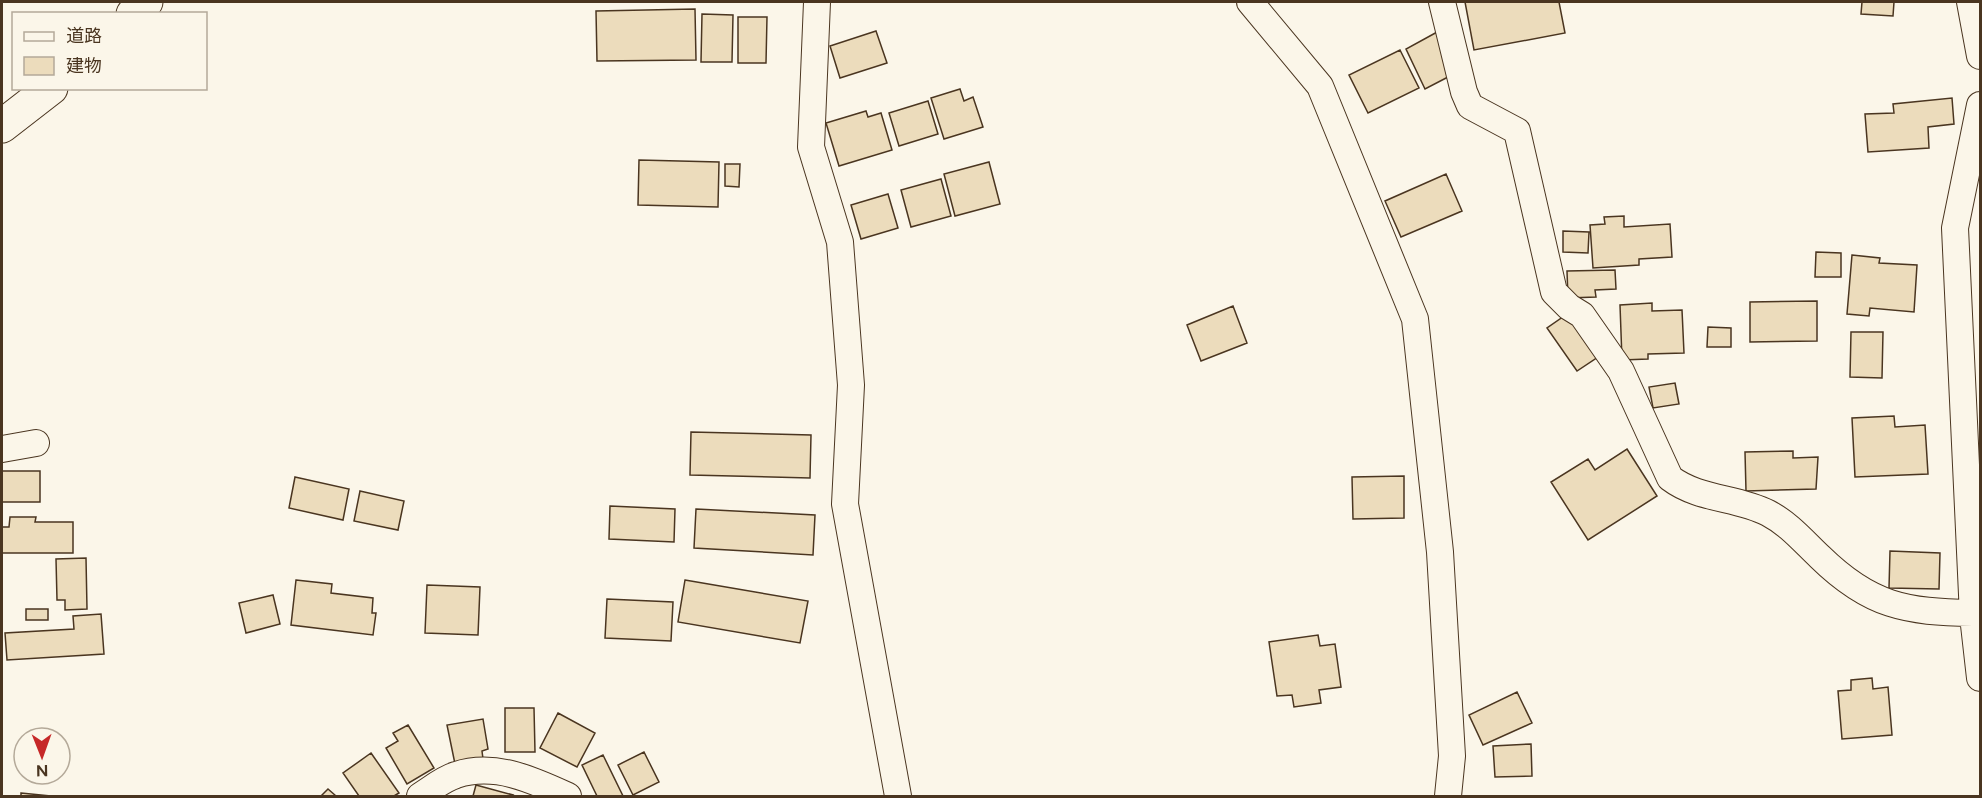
<svg xmlns="http://www.w3.org/2000/svg" width="1982" height="798" viewBox="0 0 1982 798" font-family="Figtree,'Noto Sans JP',sans-serif">
	<rect width="100%" height="100%" fill="#fbf6e9"/>
	<path fill="#ecdcbc" stroke="#4a3520" stroke-width="1.5" d="M 1465,2 L 1559,2 L 1565,33 L 1474,50 Z
		M 1862,2 L 1894,2 L 1893,16 L 1861,14 Z
		M 695,9 L 696,60 L 597,61 L 596,11 Z
		M 702,14 L 733,15 L 732,62 L 701,62 Z
		M 738,17 L 767,17 L 766,63 L 738,63 Z
		M 876,31 L 887,63 L 840,78 L 830,46 Z
		M 1439,31 L 1448,77 L 1425,89 L 1406,49 Z
		M 1400,50 L 1419,88 L 1368,113 L 1349,75 Z
		M 960,89 L 964,101 L 973,97 L 983,127 L 944,139 L 931,98 Z
		M 1952,98 L 1954,124 L 1928,127 L 1929,148 L 1868,152 L 1865,114 L 1894,113 L 1893,104 Z
		M 928,101 L 938,134 L 899,146 L 889,113 Z
		M 866,111 L 868,117 L 881,113 L 892,150 L 839,166 L 826,123 Z
		M 639,160 L 719,162 L 718,207 L 638,205 Z
		M 989,162 L 1000,204 L 955,216 L 944,174 Z
		M 725,164 L 740,164 L 739,187 L 725,186 Z
		M 1446,174 L 1462,211 L 1401,237 L 1385,201 Z
		M 941,179 L 951,216 L 911,227 L 901,190 Z
		M 888,194 L 898,228 L 861,239 L 851,205 Z
		M 1624,216 L 1624,227 L 1670,224 L 1672,257 L 1639,259 L 1639,265 L 1593,268 L 1590,225 L 1605,224 L 1604,217 Z
		M 1563,231 L 1589,232 L 1588,253 L 1563,252 Z
		M 1816,252 L 1841,253 L 1841,277 L 1815,277 Z
		M 1852,255 L 1880,258 L 1879,263 L 1917,265 L 1914,312 L 1870,308 L 1869,316 L 1847,314 Z
		M 1615,270 L 1616,289 L 1595,290 L 1596,297 L 1568,298 L 1567,271 Z
		M 1817,301 L 1817,341 L 1750,342 L 1750,302 Z
		M 1652,303 L 1652,311 L 1682,310 L 1684,353 L 1648,354 L 1648,359 L 1622,360 L 1620,305 Z
		M 1233,306 L 1247,343 L 1201,361 L 1187,325 Z
		M 1570,312 L 1601,355 L 1577,371 L 1547,328 Z
		M 1708,327 L 1731,328 L 1731,347 L 1707,347 Z
		M 1851,332 L 1883,332 L 1882,378 L 1850,377 Z
		M 1675,383 L 1679,404 L 1653,408 L 1649,387 Z
		M 1894,416 L 1895,427 L 1925,425 L 1928,474 L 1855,477 L 1852,418 Z
		M 691,432 L 811,435 L 810,478 L 690,475 Z
		M 1627,449 L 1657,496 L 1588,540 L 1551,482 L 1588,459 L 1595,470 Z
		M 1793,451 L 1793,458 L 1818,457 L 1816,489 L 1746,491 L 1745,452 Z
		M 2,471 L 40,471 L 40,502 L 2,502 Z
		M 1404,476 L 1404,518 L 1353,519 L 1352,477 Z
		M 295,477 L 349,489 L 343,520 L 289,508 Z
		M 360,491 L 404,501 L 398,530 L 354,521 Z
		M 610,506 L 675,509 L 674,542 L 609,539 Z
		M 696,509 L 815,515 L 813,555 L 694,548 Z
		M 10,517 L 36,517 L 35,522 L 73,522 L 73,553 L 2,553 L 2,527 L 9,527 Z
		M 1890,551 L 1940,553 L 1939,589 L 1889,588 Z
		M 86,558 L 87,609 L 65,610 L 65,600 L 57,600 L 56,559 Z
		M 296,580 L 332,584 L 331,593 L 373,598 L 372,613 L 376,613 L 373,635 L 291,625 Z
		M 685,580 L 808,601 L 800,643 L 678,622 Z
		M 427,585 L 480,587 L 478,635 L 425,633 Z
		M 273,595 L 280,624 L 246,633 L 239,603 Z
		M 607,599 L 673,602 L 671,641 L 605,638 Z
		M 26,609 L 48,609 L 48,620 L 26,620 Z
		M 101,614 L 104,654 L 7,660 L 5,633 L 74,629 L 73,616 Z
		M 1318,635 L 1320,646 L 1335,644 L 1341,687 L 1319,690 L 1321,703 L 1294,707 L 1292,695 L 1277,696 L 1269,642 Z
		M 1872,678 L 1873,689 L 1888,687 L 1892,735 L 1842,739 L 1838,691 L 1851,690 L 1851,680 Z
		M 1517,692 L 1532,723 L 1483,745 L 1469,715 Z
		M 505,708 L 534,708 L 535,752 L 505,752 Z
		M 558,713 L 595,733 L 577,767 L 540,748 Z
		M 483,719 L 488,749 L 482,751 L 483,759 L 455,764 L 447,725 Z
		M 408,725 L 434,768 L 407,784 L 386,748 L 398,741 L 393,733 Z
		M 1531,744 L 1532,776 L 1495,777 L 1493,746 Z
		M 644,752 L 659,782 L 633,795 L 618,765 Z
		M 371,753 L 399,793 L 394,796 L 359,796 L 343,773 Z
		M 603,755 L 623,796 L 597,796 L 582,765 Z
		M 476,785 L 513,795 L 512,796 L 473,796 Z
		M 328,789 L 336,796 L 321,796 Z
		M 21,793 L 51,796 L 21,796 Z"/>
	<g fill="none" stroke-linecap="round" stroke-linejoin="round">
		<g stroke="#4a3520" stroke-width="28">
			<path id="minor" d="M 817,2 L 811,147 L 840,242 L 851,385 L 845,504 L 898,796
				M 1250,2 L 1320,86 L 1415,319 L 1440,552 L 1452,756 L 1448,796
				M 1442,2 L 1464,92 L 1470,106 L 1517,131 L 1554,292 L 1569,307 L 1582,315 L 1621,371 L 1670,478 C 1699,500 1737,497 1768,513 C 1789,524 1803,541 1820,557 C 1870,606 1906,612 1973,613
				M 1970,2 L 1980,56
				M 1980,105 L 1955,228 L 1973,616 L 1980,678
				M 2,449 L 36,443
				M 420,796 C 431,789 443,779 456,775 C 495,762 533,780 568,796"/>
		</g>
		<g stroke="#4a3520" stroke-width="35">
			<path id="secondary" d="M 133,14 L 146,2
				M 2,126 L 51,88"/>
		</g>
		<use href="#minor" stroke="#fbf6e9" stroke-width="26"/>
		<use href="#secondary" stroke="#fbf6e9" stroke-width="33"/>
	</g>
	<rect width="1982" height="798" fill="none" stroke="#4a3520" stroke-width="6"/>
	<rect x="12" y="12" width="195" height="78" fill="#fbf6e9" stroke="#b4a999" stroke-width="1.5"/>
	<rect x="24" y="32" width="30" height="9" fill="#fbf6e9" stroke="#b4a999" stroke-width="1.5"/>
	<text x="66" y="42" font-size="18" fill="#4a3520">道路</text>
	<rect x="24" y="57" width="30" height="18" fill="#ecdcbc" stroke="#b4a999" stroke-width="1.5"/>
	<text x="66" y="72" font-size="18" fill="#4a3520">建物</text>
	<g transform="translate(42 756) rotate(179)"><circle r="28" fill="#fbf6e9" stroke="#b4a999" stroke-width="1.5"/>
	<path d="M0-4.5L10 22L0 15L-10 22Z" fill="#c62828"/>
	<text y="-9" font-size="16" font-weight="bold" text-anchor="middle" fill="#4a3520">N</text>
	</g>
</svg>
